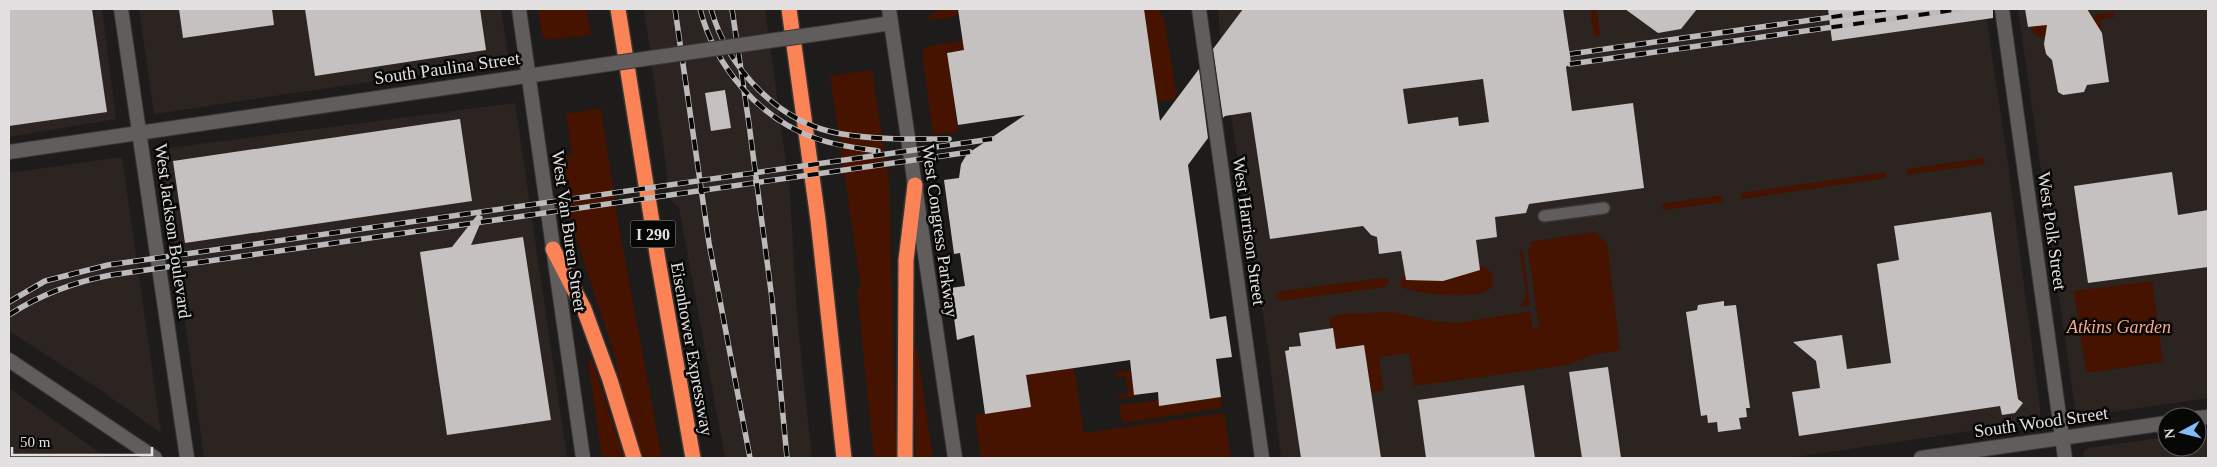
<svg xmlns="http://www.w3.org/2000/svg" width="2217" height="467" viewBox="0 0 2217 467" font-family="Georgia,serif">
	<rect width="100%" height="100%" fill="#1e1c1b"/>
	<path fill="#2c2421" d="M 9,9 L 102,9 L 116,119 L 9,137 Z
		M 139,9 L 501,9 L 509,61 L 154,114 Z
		M 644,9 L 765,9 L 790,193 L 797,316 L 812,458 L 725,458 L 679,208 L 671,201 Z
		M 1218,9 L 1985,9 L 2007,156 L 2040,407 L 2040,415 L 2037,419 L 2032,422 L 1789,458 L 1281,458 L 1268,346 L 1222,59 Z
		M 2018,9 L 2208,9 L 2208,398 L 2084,416 L 2075,409 Z
		M 515,103 L 567,458 L 204,458 L 161,149 Z
		M 122,157 L 161,433 L 99,389 L 9,331 L 9,173 Z
		M 9,388 L 107,458 L 9,458 Z
		M 2208,432 L 2208,458 L 2083,458 L 2084,451 L 2089,448 L 2167,437 L 2167,447 L 2197,447 L 2197,433 Z"/>
	<path fill="#451300" d="M 538,9 L 586,9 L 591,35 L 546,40 L 542,34 Z
		M 939,9 L 958,9 L 959,14 L 952,17 L 929,21 L 928,18 Z
		M 1144,9 L 1158,9 L 1164,18 L 1177,99 L 1157,101 Z
		M 1590,9 L 1597,9 L 1600,36 L 1594,37 Z
		M 2114,12 L 2115,17 L 2100,20 L 2102,33 L 2038,37 L 2032,32 L 2031,27 L 2095,17 L 2095,15 Z
		M 963,41 L 964,50 L 947,53 L 958,132 L 933,135 L 922,51 L 928,46 Z
		M 872,70 L 889,182 L 896,458 L 874,458 L 857,290 L 861,288 L 830,76 Z
		M 601,108 L 618,222 L 662,458 L 643,458 L 616,367 L 617,363 L 569,216 L 561,157 L 572,155 L 566,114 Z
		M 1984,158 L 1985,164 L 1907,175 L 1907,169 Z
		M 1886,172 L 1886,178 L 1742,199 L 1741,193 Z
		M 1722,195 L 1722,202 L 1663,210 L 1662,204 Z
		M 1594,232 L 1607,243 L 1620,350 L 1592,355 L 1567,365 L 1414,386 L 1409,353 L 1379,357 L 1383,390 L 1371,392 L 1364,345 L 1336,349 L 1333,329 L 1330,329 L 1330,318 L 1341,314 L 1392,312 L 1433,321 L 1457,323 L 1530,311 L 1533,329 L 1539,329 L 1528,248 L 1531,247 L 1530,242 Z
		M 1519,247 L 1523,252 L 1530,305 L 1519,307 L 1525,300 L 1526,294 Z
		M 1483,266 L 1492,273 C 1493,280 1494,287 1487,291 C 1471,299 1414,295 1400,286 L 1402,277 L 1405,276 Z
		M 1382,278 L 1388,278 L 1389,282 L 1385,287 L 1280,301 L 1276,297 L 1277,293 L 1282,291 Z
		M 2152,281 L 2163,362 L 2086,373 L 2074,291 Z
		M 917,348 L 933,458 L 916,458 L 914,349 Z
		M 592,359 L 624,458 L 602,458 L 588,362 Z
		M 1074,368 L 1084,433 L 1224,413 L 1231,458 L 981,458 L 975,415 L 1031,407 L 1026,375 Z
		M 1131,370 L 1135,397 L 1119,399 L 1118,395 L 1128,394 L 1126,376 L 1116,377 L 1115,372 Z
		M 1221,397 L 1222,408 L 1122,423 L 1119,405 L 1159,400 Z"/>
	<path fill="#c4c1c0" fill-rule="evenodd" d="M 9,9 L 92,9 L 107,112 L 9,126 Z
		M 179,9 L 272,9 L 274,25 L 183,38 Z
		M 305,9 L 480,9 L 486,50 L 315,76 Z
		M 958,9 L 1144,9 L 1160,121 L 1199,69 L 1208,138 L 1188,165 L 1210,319 L 1226,316 L 1232,357 L 1216,359 L 1221,397 L 1159,406 L 1158,392 L 1134,395 L 1130,360 L 1026,375 L 1031,407 L 985,414 L 974,335 L 957,340 L 950,288 L 965,286 L 960,253 L 954,254 L 944,180 L 959,178 L 961,164 L 967,154 L 1025,115 L 958,125 L 947,53 L 964,50 Z
		M 1243,9 L 1563,9 L 1571,63 L 1566,67 L 1572,111 L 1633,103 L 1644,188 L 1529,204 L 1526,213 L 1495,217 L 1497,237 L 1476,240 L 1480,270 L 1443,281 L 1406,280 L 1401,251 L 1379,254 L 1377,237 L 1371,235 L 1363,226 L 1270,239 L 1251,112 L 1225,116 L 1223,118 L 1213,49 ZM 1483,79 L 1489,122 L 1459,126 L 1458,117 L 1408,124 L 1403,89 Z
		M 1625,9 L 1697,9 L 1681,29 L 1658,33 Z
		M 1828,9 L 1993,9 L 1993,18 L 1832,41 Z
		M 2025,9 L 2087,9 L 2102,33 L 2109,82 L 2087,85 L 2084,92 L 2063,95 L 2058,92 L 2052,60 L 2046,54 L 2044,44 L 2047,25 L 2028,27 Z
		M 725,90 L 731,128 L 711,131 L 705,93 Z
		M 460,119 L 472,201 L 185,243 L 173,161 Z
		M 2172,172 L 2178,215 L 2208,210 L 2208,267 L 2088,283 L 2074,186 Z
		M 1991,212 L 2018,399 L 2023,403 L 2015,413 L 2002,415 L 2000,406 L 1799,436 L 1792,392 L 1820,388 L 1816,361 L 1793,342 L 1842,335 L 1847,369 L 1891,363 L 1877,264 L 1899,260 L 1894,226 Z
		M 478,214 L 483,217 L 471,245 L 523,237 L 551,420 L 447,435 L 420,252 L 452,247 Z
		M 1724,301 L 1724,306 L 1736,305 L 1750,408 L 1746,408 L 1747,417 L 1739,418 L 1741,429 L 1718,432 L 1717,422 L 1708,423 L 1707,415 L 1701,416 L 1686,312 L 1697,310 L 1698,305 Z
		M 1333,328 L 1336,349 L 1364,345 L 1381,458 L 1301,458 L 1285,351 L 1289,350 L 1289,347 L 1301,346 L 1299,333 Z
		M 1608,367 L 1621,458 L 1582,458 L 1569,372 Z
		M 1524,385 L 1535,458 L 1426,458 L 1418,400 Z"/>
	<g fill="none" stroke-linecap="round" stroke-linejoin="round">
		<g stroke="#383636" stroke-width="14">
			<path id="pedestrian" d="M 1544,216 L 1604,208"/>
		</g>
		<g stroke="#383636" stroke-width="16">
			<path id="minor" d="M 2002,9 L 2065,458
				M 824,33 L 891,23
				M 9,152 L 595,66"/>
		</g>
		<g stroke="#383636" stroke-width="16">
			<path id="tertiary" d="M 121,9 L 187,458
				M 519,9 L 583,458
				M 889,9 L 955,458
				M 2197,418 L 2208,417
				M 1921,458 L 2167,423"/>
		</g>
		<g stroke="#383636" stroke-width="16">
			<path id="secondary" d="M 1199,9 L 1262,458
				M 9,360 L 155,458"/>
		</g>
		<g stroke="#383636" stroke-width="18">
			<path id="motorway" d="M 618,9 L 658,260 L 693,458
				M 789,9 L 818,220 L 844,458
				M 553,249 L 584,309 L 610,380 L 634,458
				M 905,458 L 906,260 L 915,185"/>
		</g>
		<use href="#pedestrian" stroke="#605d5c" stroke-width="11"/>
		<use href="#minor" stroke="#605d5c" stroke-width="14"/>
		<use href="#tertiary" stroke="#605d5c" stroke-width="14"/>
		<use href="#secondary" stroke="#605d5c" stroke-width="14"/>
		<use href="#motorway" stroke="#fb8356" stroke-width="15"/>
		<g stroke="#bcbaba" stroke-width="5.5">
			<path id="rail" d="M 675,9 L 709,243 L 750,458
				M 700,9 C 715,67 760,120 818,139 C 838,146 858,148 878,151
				M 711,9 C 728,69 779,124 842,134 C 877,140 914,139 949,139
				M 732,9 L 749,124 L 772,299 L 787,458
				M 1570,54 L 1889,9
				M 1570,64 L 1961,9
				M 9,302 L 45,281 L 108,265 L 992,139
				M 9,315 C 41,294 74,282 111,275 L 970,152"/>
		</g>
		<use href="#rail" stroke="#070706" stroke-width="4" stroke-dasharray="11" stroke-linecap="butt"/>
		<g stroke="#383636" stroke-width="16" stroke-linecap="butt">
			<path id="minor-bridge" d="M 595,66 L 824,33"/>
		</g>
		<use href="#minor-bridge" stroke="#605d5c" stroke-width="14"/>
	</g>
	<g text-anchor="middle" dominant-baseline="central" stroke-width="5" stroke-linejoin="round" paint-order="stroke">
		<rect fill="#070706" stroke="#a09f9f" stroke-width="1" x="630.5" y="220.5" width="45" height="27" rx="4"/>
		<g font-size="16" font-weight="bold" fill="#e2e0e0">
			<text x="653" y="234">I 290</text>
		</g>
		<g font-size="18" fill="#e2e0e0" stroke="#070706">
			<text transform="translate(447 68) rotate(-8)">South Paulina Street</text>
			<text transform="translate(173 231) rotate(82)">West Jackson Boulevard</text>
			<text transform="translate(569 231) rotate(82)">West Van Buren Street</text>
			<text transform="translate(940 231) rotate(82)">West Congress Parkway</text>
			<text transform="translate(1249 231) rotate(82)">West Harrison Street</text>
			<text transform="translate(2052 231) rotate(82)">West Polk Street</text>
			<text transform="translate(692 349) rotate(80)">Eisenhower Expressway</text>
			<text transform="translate(2041 422) rotate(-8)">South Wood Street</text>
		</g>
		<g font-size="18" font-style="italic" fill="#fba788" stroke="#070706">
			<text x="2119" y="327">Atkins Garden</text>
		</g>
	</g>
	<rect width="2217" height="467" fill="none" stroke="#e2e0e0" stroke-width="20"/>
	<g transform="translate(2182 432) rotate(263)"><circle r="24" fill="#070706" stroke="#5f5e5d"/>
	<path d="M0-4L9 19L0 12L-9 19Z" fill="#82bcfa"/>
	<text y="-8" font-size="14" font-weight="bold" text-anchor="middle" fill="#e2e0e0">N</text>
	</g>
	<path d="M12 447v8h140v-8" fill="none" stroke="#e2e0e0" stroke-width="2.5"/>
	<text x="20" y="447" font-size="15" fill="#e2e0e0" stroke="#070706" stroke-width="4" paint-order="stroke">50 m</text>
</svg>
